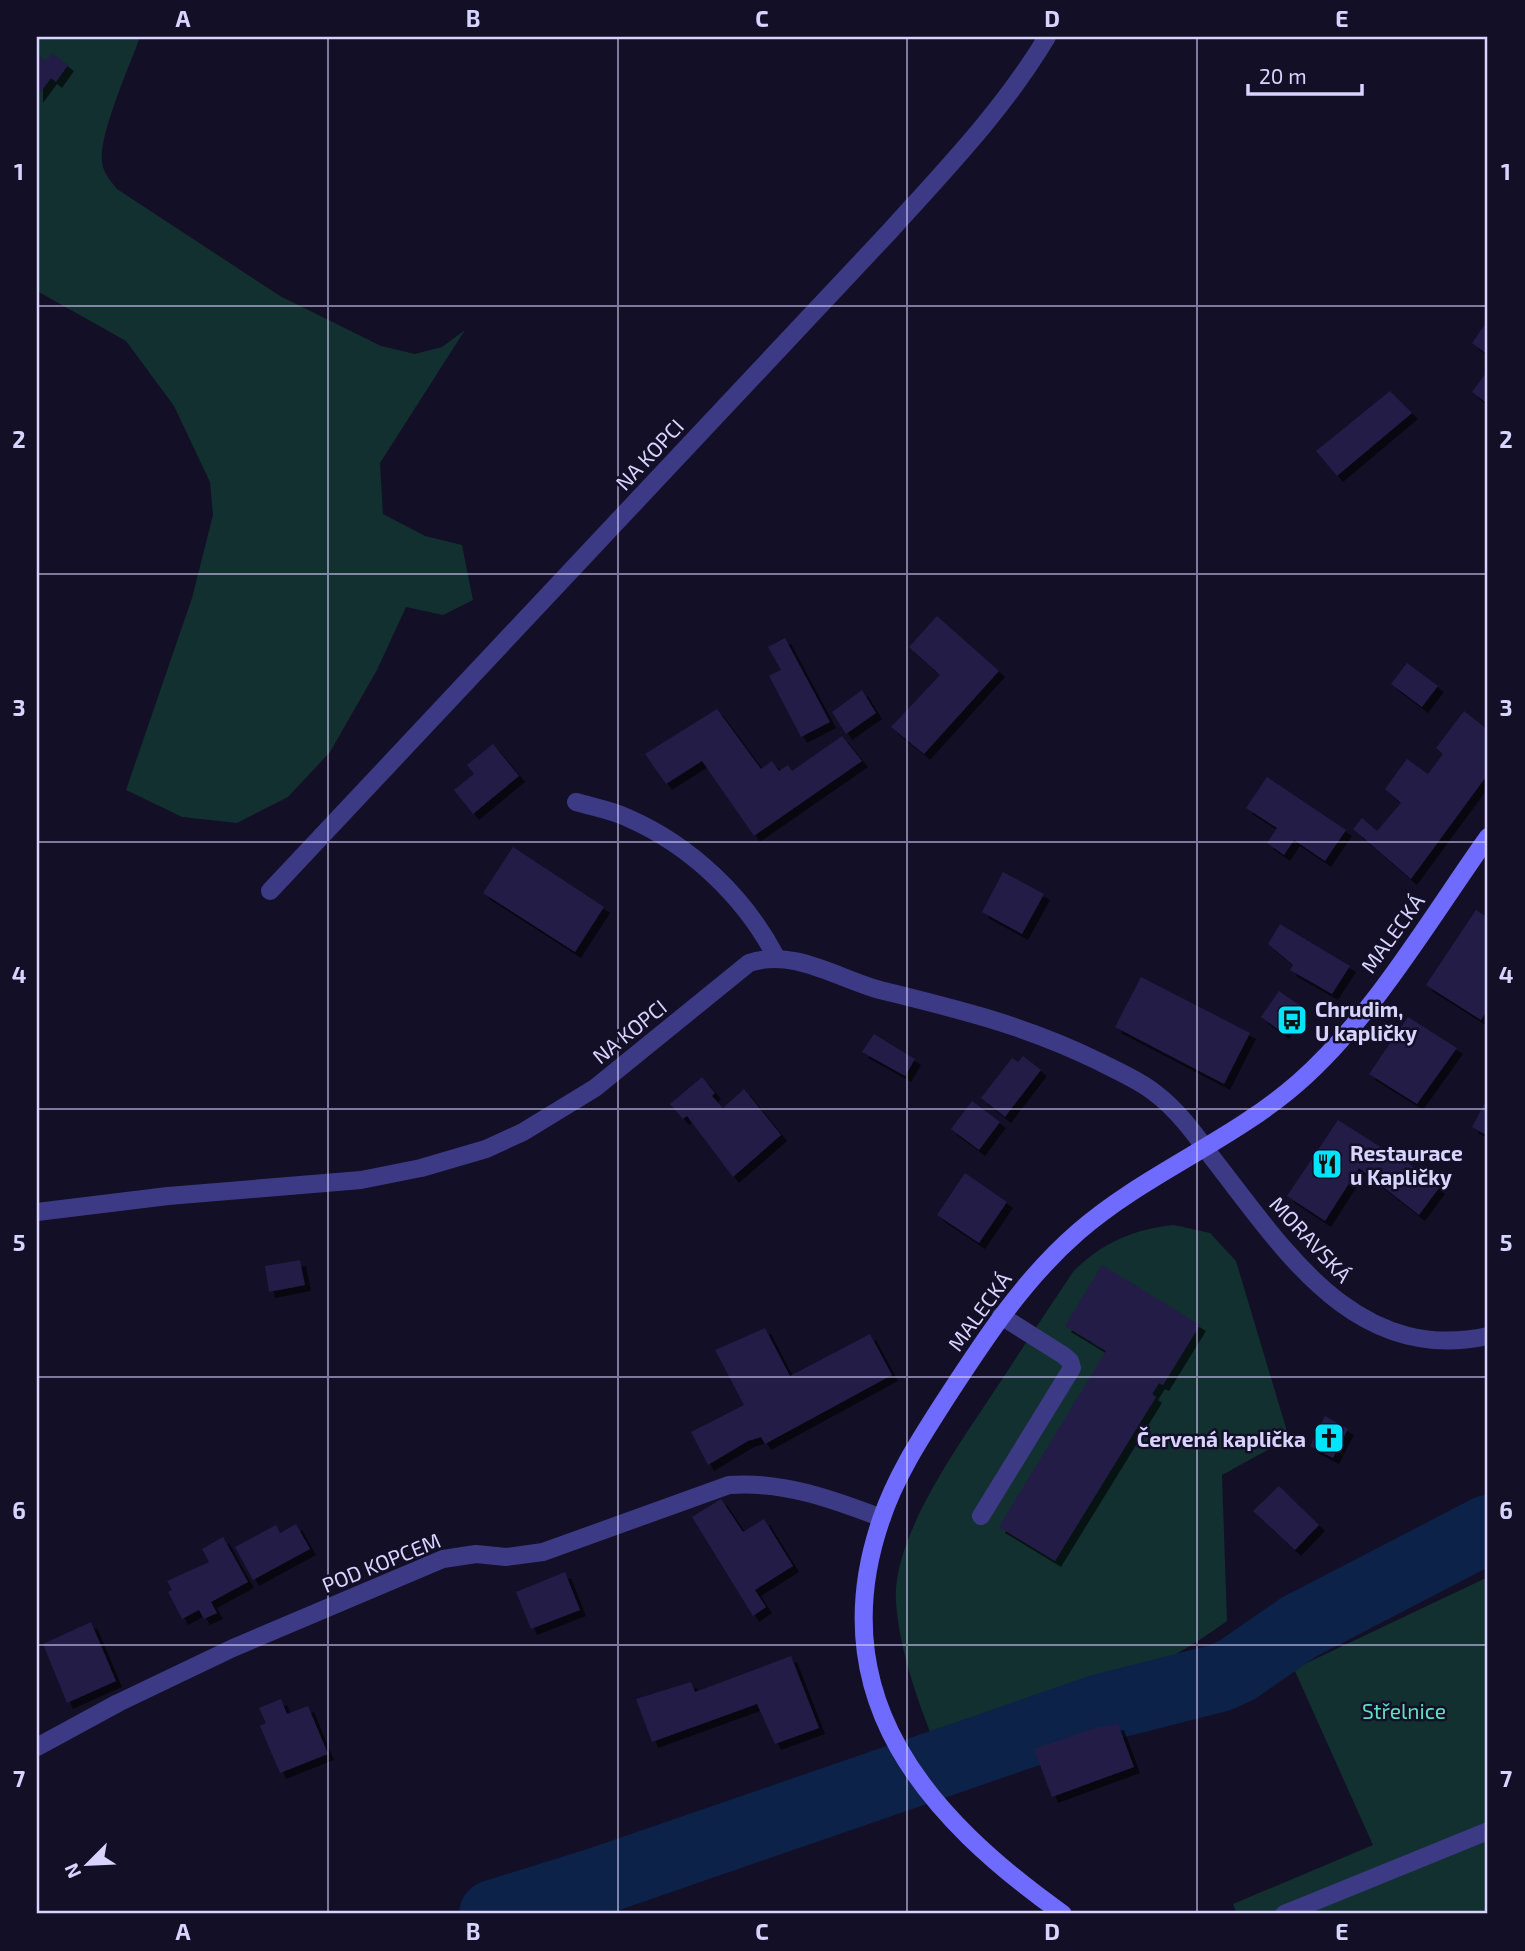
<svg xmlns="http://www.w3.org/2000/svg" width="1525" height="1951" viewBox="0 0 1525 1951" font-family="'Exo 2',sans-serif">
	<defs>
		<filter id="shadow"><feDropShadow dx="6" dy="6" stdDeviation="0" flood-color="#0009"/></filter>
	</defs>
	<rect width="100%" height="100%" fill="#130f26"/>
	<path fill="#12302f" d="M 37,37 L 140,37 C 130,65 99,134 102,161 C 103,173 110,180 117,189 L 280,296 L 381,346 L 415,354 L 442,347 L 465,330 L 380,463 L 383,514 L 425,536 L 462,545 L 473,600 L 443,615 L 406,607 L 377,670 L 330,752 L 288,797 L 237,823 L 182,817 L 126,790 L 192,598 L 213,515 L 210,482 L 174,406 L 126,341 L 37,291 Z
		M 1174,1225 L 1210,1233 L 1236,1261 L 1289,1438 L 1222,1475 L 1227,1621 C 1141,1684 1039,1718 938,1752 C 919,1704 900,1654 896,1603 C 891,1538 959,1445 993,1393 C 1020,1352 1046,1312 1073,1272 C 1101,1243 1134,1229 1174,1225 Z
		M 1488,1577 L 1488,1914 L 1237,1914 L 1233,1904 L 1373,1845 L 1294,1669 Z"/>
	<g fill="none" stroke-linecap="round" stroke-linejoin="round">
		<path stroke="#0c2248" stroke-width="68" d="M 493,1914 L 602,1880 L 1101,1708 L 1219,1678 L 1237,1670 L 1299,1627 L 1488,1529"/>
	</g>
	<path fill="#241b47" filter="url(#shadow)" d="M 52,53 L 68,65 L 56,82 L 51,78 L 37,97 L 37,54 L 46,61 Z
		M 1488,320 L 1488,355 L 1472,343 Z
		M 1488,370 L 1488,404 L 1472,392 Z
		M 1390,391 L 1412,413 L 1337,476 L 1316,451 Z
		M 937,616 L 999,671 L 924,754 L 891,727 L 940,675 L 909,647 Z
		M 785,638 L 830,722 L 801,737 L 769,676 L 781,670 L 768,647 Z
		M 1407,663 L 1438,686 L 1422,707 L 1391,684 Z
		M 862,690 L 876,713 L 846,734 L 832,712 Z
		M 717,709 L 761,769 L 772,761 L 779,771 L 788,765 L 792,771 L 842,736 L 862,761 L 754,836 L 702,761 L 666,784 L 645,754 Z
		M 1464,711 L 1488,730 L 1488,774 L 1411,879 L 1353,829 L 1362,818 L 1377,831 L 1401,803 L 1385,789 L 1407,759 L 1428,774 L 1443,754 L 1436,748 Z
		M 493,744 L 519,776 L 473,814 L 454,790 L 474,774 L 467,765 Z
		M 1267,777 L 1346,830 L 1325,861 L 1294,840 L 1284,855 L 1267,843 L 1277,828 L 1246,808 Z
		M 513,847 L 604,907 L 575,952 L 483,893 Z
		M 1003,872 L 1044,894 L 1022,934 L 982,912 Z
		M 1476,910 L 1488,918 L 1488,1009 L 1481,1020 L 1426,985 Z
		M 1280,924 L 1350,966 L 1332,994 L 1290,970 L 1293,965 L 1268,944 Z
		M 1141,977 L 1250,1033 L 1224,1084 L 1115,1027 Z
		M 1279,991 L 1302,1007 L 1283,1033 L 1261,1017 Z
		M 1408,1017 L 1457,1048 L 1417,1104 L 1369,1074 Z
		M 874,1034 L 915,1059 L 905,1076 L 862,1052 Z
		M 1023,1056 L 1041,1070 L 1005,1117 L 981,1098 L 1012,1058 L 1018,1062 Z
		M 702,1077 L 715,1093 L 712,1096 L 723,1108 L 744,1089 L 781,1135 L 733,1177 L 687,1116 L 683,1119 L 670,1104 Z
		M 1488,1097 L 1488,1136 L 1472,1127 Z
		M 972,1101 L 1000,1122 L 979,1150 L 951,1129 Z
		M 1338,1120 L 1390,1153 L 1392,1150 L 1439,1188 L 1419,1215 L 1359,1168 L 1325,1221 L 1287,1196 Z
		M 965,1173 L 1007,1202 L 979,1243 L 937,1215 Z
		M 300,1260 L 305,1285 L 269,1292 L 265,1266 Z
		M 1102,1265 L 1200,1325 L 1163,1385 L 1159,1383 L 1152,1394 L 1156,1397 L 1055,1561 L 999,1527 L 1106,1351 L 1065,1326 Z
		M 765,1328 L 790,1376 L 870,1334 L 892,1375 L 765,1444 L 761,1437 L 748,1441 L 708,1465 L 691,1432 L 744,1405 L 715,1350 Z
		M 1325,1416 L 1348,1429 L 1333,1458 L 1310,1446 Z
		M 1279,1486 L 1319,1525 L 1295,1550 L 1253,1511 Z
		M 721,1499 L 743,1532 L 764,1519 L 793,1566 L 755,1590 L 766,1607 L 753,1616 L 692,1517 Z
		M 296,1524 L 310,1549 L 253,1580 L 235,1547 L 276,1525 L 280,1533 Z
		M 223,1537 L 248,1582 L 211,1602 L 217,1613 L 204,1619 L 199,1610 L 182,1619 L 168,1592 L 172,1590 L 167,1581 L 209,1562 L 202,1549 Z
		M 565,1572 L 580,1610 L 531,1629 L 516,1592 Z
		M 91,1622 L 116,1681 L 67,1703 L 43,1644 Z
		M 791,1656 L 819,1728 L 775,1744 L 757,1704 L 652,1742 L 636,1699 L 691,1682 L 695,1692 Z
		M 281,1699 L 287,1714 L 308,1706 L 328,1754 L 280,1773 L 260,1726 L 266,1723 L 259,1708 Z
		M 1118,1724 L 1134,1767 L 1052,1797 L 1034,1749 L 1095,1728 Z"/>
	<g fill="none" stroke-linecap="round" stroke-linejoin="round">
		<path stroke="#3d3a85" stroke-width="18" d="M 576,802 C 593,807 612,810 628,818 C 690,845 745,897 776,957
			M 981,1516 L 1072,1368 L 1070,1361 L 1063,1355 L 1001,1316
			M 1284,1914 L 1488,1831"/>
		<path stroke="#3d3a85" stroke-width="18" d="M 270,891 L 890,231 C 946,169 1004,109 1047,37
			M 37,1212 L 168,1196 L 361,1180 L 421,1168 L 486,1149 L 523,1132 L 595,1088 L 749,963 C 793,948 837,978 880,990 C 960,1010 1025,1025 1100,1062 C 1119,1072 1139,1080 1155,1093 C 1179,1111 1197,1137 1214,1160 C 1285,1251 1356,1365 1488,1336
			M 37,1747 L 118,1703 L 233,1648 L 443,1559 L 476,1554 L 506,1557 L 543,1552 L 729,1485 C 783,1481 832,1499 882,1518"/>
		<path stroke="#6f6bff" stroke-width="18" d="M 1063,1914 C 928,1818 820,1698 881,1520 C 896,1475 922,1436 947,1397 C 986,1337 1024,1279 1078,1232 C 1146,1173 1232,1141 1299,1082 C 1373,1017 1431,917 1488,837"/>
	</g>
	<path fill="none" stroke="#d9d4ff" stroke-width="2" stroke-opacity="0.55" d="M 328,37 L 328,1914M 618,37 L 618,1914M 907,37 L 907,1914M 1197,37 L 1197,1914M 37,306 L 1488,306M 37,574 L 1488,574M 37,842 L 1488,842M 37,1109 L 1488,1109M 37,1377 L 1488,1377M 37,1645 L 1488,1645"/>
	<defs>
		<g id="bus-square" transform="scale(1.575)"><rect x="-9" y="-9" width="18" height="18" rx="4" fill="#00e5ff" stroke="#130f26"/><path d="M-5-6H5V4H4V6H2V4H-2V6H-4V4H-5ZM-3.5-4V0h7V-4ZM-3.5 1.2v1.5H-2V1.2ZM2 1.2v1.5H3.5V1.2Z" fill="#111"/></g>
		<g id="restaurant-square" transform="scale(1.575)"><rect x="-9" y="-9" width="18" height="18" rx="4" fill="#00e5ff" stroke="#130f26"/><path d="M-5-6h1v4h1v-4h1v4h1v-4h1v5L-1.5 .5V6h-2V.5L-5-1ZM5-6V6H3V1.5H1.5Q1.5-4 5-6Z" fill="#111"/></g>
		<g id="church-square" transform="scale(1.575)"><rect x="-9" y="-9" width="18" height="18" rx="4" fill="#00e5ff" stroke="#130f26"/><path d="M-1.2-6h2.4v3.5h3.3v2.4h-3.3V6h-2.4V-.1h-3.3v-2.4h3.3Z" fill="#111"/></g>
	</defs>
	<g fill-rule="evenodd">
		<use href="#bus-square" x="1292" y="1020"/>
		<use href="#restaurant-square" x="1327" y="1164"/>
		<use href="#church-square" x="1329" y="1438"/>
	</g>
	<g text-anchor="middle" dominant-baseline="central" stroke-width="5" stroke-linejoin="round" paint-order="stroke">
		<g font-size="21" fill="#d9d4ff" stroke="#130f26">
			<text transform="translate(649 454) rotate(-47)">NA KOPCI</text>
			<text transform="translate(1392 933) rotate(-54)">MALECKÁ</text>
			<text transform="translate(629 1031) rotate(-39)">NA KOPCI</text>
			<text transform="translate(1311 1239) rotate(47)">MORAVSKÁ</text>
			<text transform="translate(979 1311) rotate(-54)">MALECKÁ</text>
			<text transform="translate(381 1562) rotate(-22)">POD KOPCEM</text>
		</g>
		<g font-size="21" font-weight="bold" fill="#d9d4ff" stroke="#130f26" text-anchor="start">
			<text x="1315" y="1008">Chrudim,<tspan x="1315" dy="24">U kapličky</tspan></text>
			<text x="1350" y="1152">Restaurace<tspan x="1350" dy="24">u Kapličky</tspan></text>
			<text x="1306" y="1438" text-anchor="end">Červená kaplička</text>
		</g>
		<g font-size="21" fill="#5fe0c0" stroke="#130f26">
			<text x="1404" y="1710">Střelnice</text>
		</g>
	</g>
	<rect width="1525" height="1951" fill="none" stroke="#130f26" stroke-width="77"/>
	<g transform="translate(88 1864) rotate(246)" stroke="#130f26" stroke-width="5" paint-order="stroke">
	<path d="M0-5L12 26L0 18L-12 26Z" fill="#d9d4ff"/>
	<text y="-10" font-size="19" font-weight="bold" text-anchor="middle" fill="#d9d4ff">N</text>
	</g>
	<path d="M1248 84v10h114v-10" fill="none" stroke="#d9d4ff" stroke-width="3.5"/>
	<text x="1259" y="84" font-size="21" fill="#d9d4ff" stroke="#130f26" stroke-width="5" paint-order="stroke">20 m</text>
	<rect x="38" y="38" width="1448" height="1874" fill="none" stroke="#d9d4ff" stroke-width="2.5"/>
	<g font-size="23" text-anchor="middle" font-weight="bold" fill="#d9d4ff">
		<text x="183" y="27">A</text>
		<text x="473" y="27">B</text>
		<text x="762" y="27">C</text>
		<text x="1052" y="27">D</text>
		<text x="1342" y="27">E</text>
		<text x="19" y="180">1</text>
		<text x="1506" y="180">1</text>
		<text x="19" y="448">2</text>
		<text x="1506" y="448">2</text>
		<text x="19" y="716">3</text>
		<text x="1506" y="716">3</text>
		<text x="19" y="983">4</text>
		<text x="1506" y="983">4</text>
		<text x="19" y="1251">5</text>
		<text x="1506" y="1251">5</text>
		<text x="19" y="1519">6</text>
		<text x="1506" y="1519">6</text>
		<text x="19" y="1787">7</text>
		<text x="1506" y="1787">7</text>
		<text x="183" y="1940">A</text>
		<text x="473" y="1940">B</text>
		<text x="762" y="1940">C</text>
		<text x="1052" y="1940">D</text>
		<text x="1342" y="1940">E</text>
	</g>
</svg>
